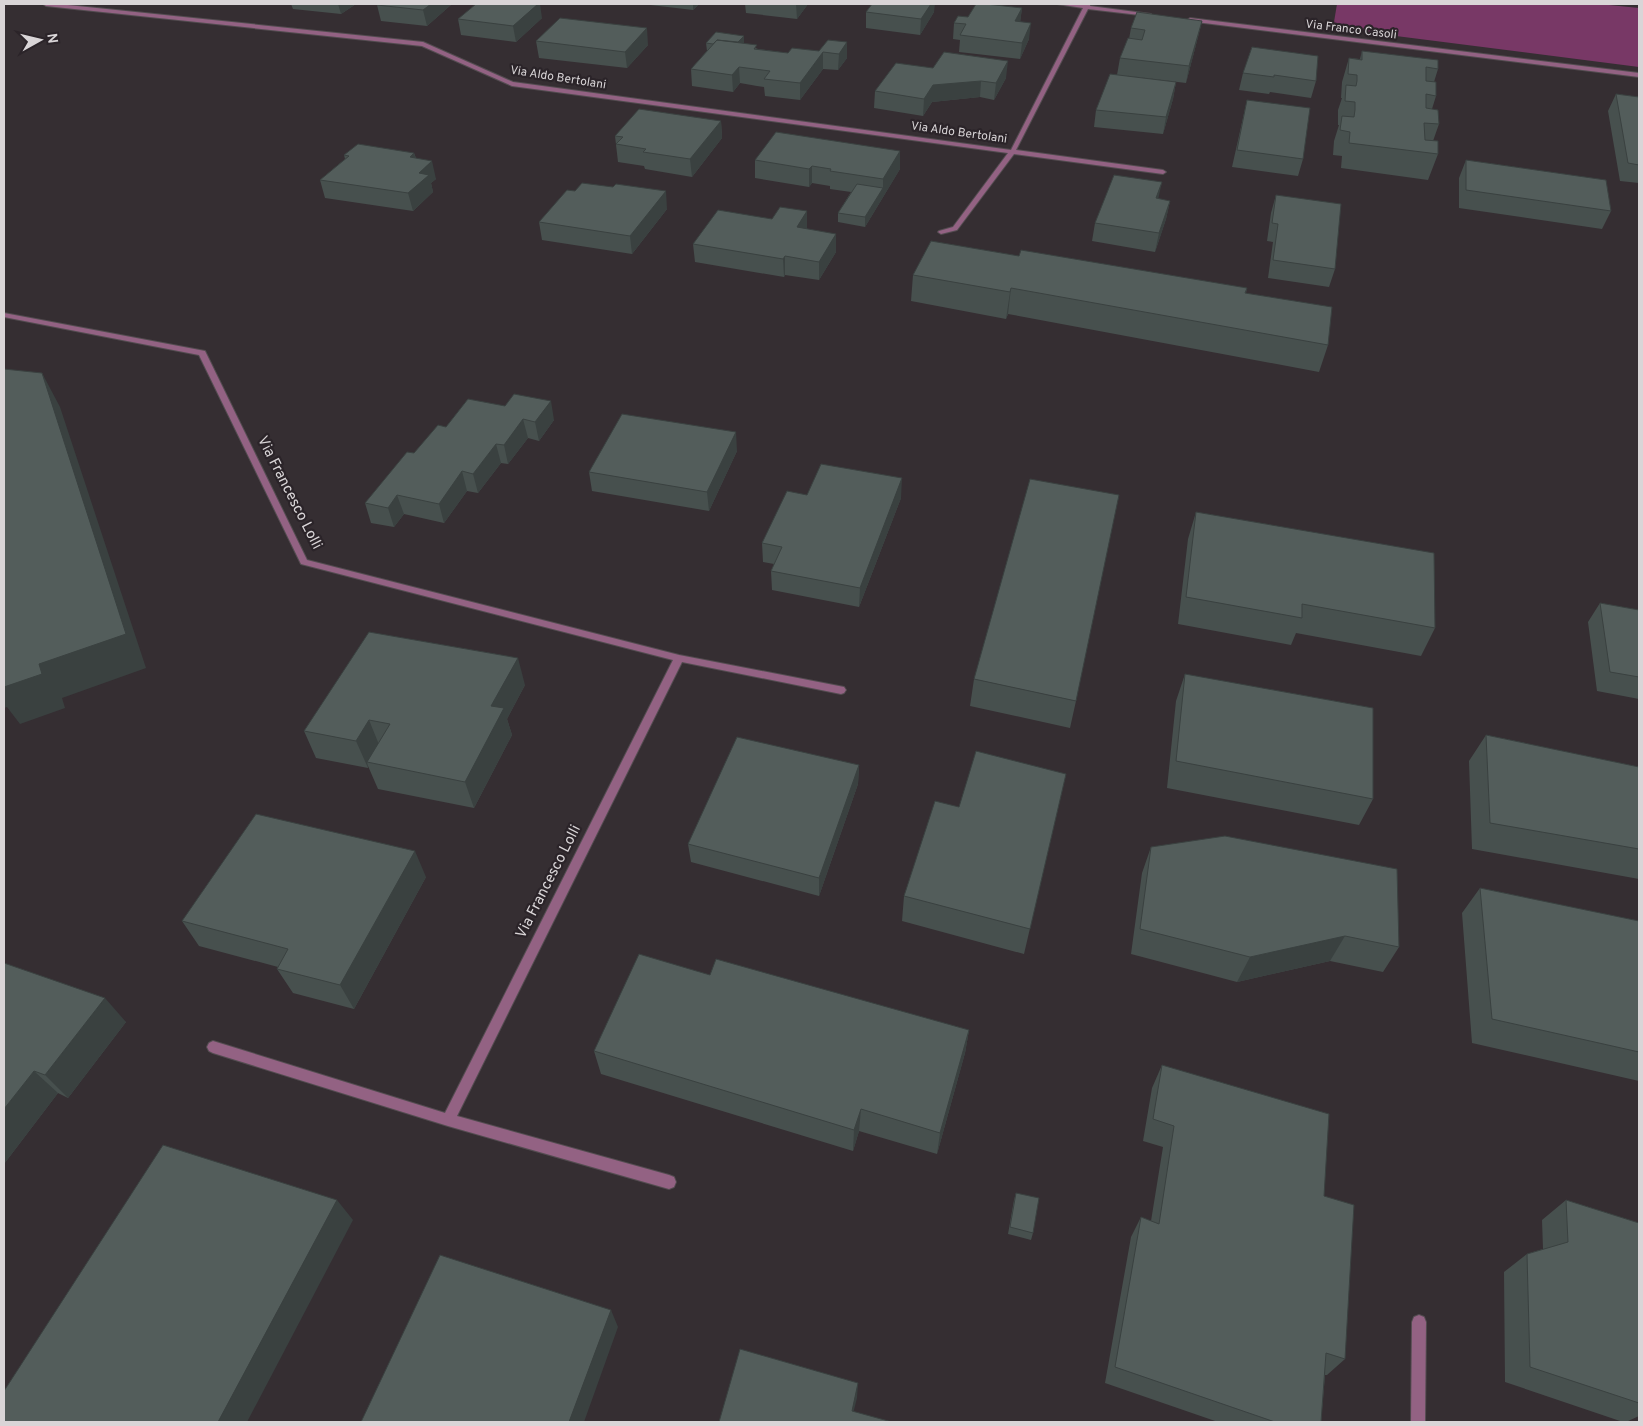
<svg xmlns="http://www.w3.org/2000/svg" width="1643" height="1426" viewBox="0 0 1643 1426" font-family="Overpass,sans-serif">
	<rect width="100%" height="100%" fill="#352e32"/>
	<path fill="#783866" d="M 1337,4 L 1599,4 L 1639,8 L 1639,67 L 1333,28 Z"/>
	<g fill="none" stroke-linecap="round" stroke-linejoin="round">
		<g stroke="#534c50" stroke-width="2">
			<path id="minor" d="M 43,4 L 58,4 L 423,42 L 513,82 L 1011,150 L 1083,8 L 1057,4 L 1085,5 L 1090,4 L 1090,6 L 1151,14 L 1148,16 L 1088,9 L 1016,150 L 1163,170 L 1166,172 L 1163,174 L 1014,154 L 957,230 L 941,234 L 938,232 L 939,231 L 953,227 L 1008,153 L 512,86 L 422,46 L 46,6 Z
				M 1190,18 L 1639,73 L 1639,77 L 1188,21 L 1187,20 Z
				M 4,313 L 205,351 L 307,560 L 679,655 L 844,687 L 846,690 L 844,693 L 841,694 L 682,662 L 457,1116 L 669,1175 L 674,1177 L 676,1182 L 674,1187 L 669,1189 L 448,1126 L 213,1053 L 209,1051 L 207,1047 L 209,1043 L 213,1041 L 445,1113 L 673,660 L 301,564 L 199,355 L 4,317 Z
				M 1419,1315 L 1424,1317 L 1426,1322 L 1425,1422 L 1411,1422 L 1412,1322 L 1414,1317 Z"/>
		</g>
		<use href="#minor" fill="#936283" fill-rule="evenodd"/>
	</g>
	<path fill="#47504e" d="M 291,4 L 356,4 L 341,14 L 293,9 Z
		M 452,4 L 427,26 L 381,21 L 377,5 Z
		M 642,4 L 699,4 L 693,10 Z
		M 745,4 L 808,4 L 797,19 L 746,13 Z
		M 1022,8 L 1020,22 L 1029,39 L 1020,59 L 959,52 L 960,40 L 953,39 L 954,23 L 968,17 Z
		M 866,12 L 934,12 L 920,35 L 866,28 Z
		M 542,18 L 516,42 L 461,35 L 458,19 Z
		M 1202,21 L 1198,37 L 1186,83 L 1121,75 L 1176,82 L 1173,99 L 1163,134 L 1094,127 L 1096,110 L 1117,75 L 1120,58 L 1129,39 L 1131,28 Z
		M 744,36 L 744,43 L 758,49 L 788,53 L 819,51 L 828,40 L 847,58 L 838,70 L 823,69 L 800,100 L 765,96 L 764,87 L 757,86 L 740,83 L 733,92 L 692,86 L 691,69 L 707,51 L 706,43 Z
		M 536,41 L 648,45 L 627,68 L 539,58 Z
		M 1252,47 L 1316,81 L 1311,98 L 1270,92 L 1269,94 L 1239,90 L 1243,73 Z
		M 1362,51 L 1438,69 L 1434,82 L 1436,96 L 1432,109 L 1439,124 L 1433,141 L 1438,154 L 1428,180 L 1341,168 L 1342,156 L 1333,155 L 1334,141 L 1339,125 L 1338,125 L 1338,110 L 1342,98 L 1341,98 L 1342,82 L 1349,58 L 1360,59 Z
		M 933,68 L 1006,78 L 994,100 L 980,97 L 932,102 L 923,116 L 874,108 L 875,91 Z
		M 1616,94 L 1639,97 L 1639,183 L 1620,181 L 1608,111 Z
		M 1247,100 L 1303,159 L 1298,176 L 1232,167 Z
		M 721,121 L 722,138 L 692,177 L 645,169 L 644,166 L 618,162 L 615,136 Z
		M 900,151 L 900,169 L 865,227 L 838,222 L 838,213 L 851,192 L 830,189 L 830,186 L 812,183 L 809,187 L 755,178 L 755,160 Z
		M 414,153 L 416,158 L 436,179 L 431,183 L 433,192 L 413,211 L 325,198 L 320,180 L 345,159 L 344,155 Z
		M 1466,160 L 1611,211 L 1602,229 L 1459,208 L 1459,178 Z
		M 613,187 L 667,209 L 632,254 L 542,240 L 539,222 L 575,191 Z
		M 1276,195 L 1335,269 L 1329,287 L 1268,278 L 1273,242 L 1267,241 L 1271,213 Z
		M 1158,199 L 1170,201 L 1166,219 L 1155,252 L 1092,241 L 1095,223 Z
		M 807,229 L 836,252 L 819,280 L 785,275 L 784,277 L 695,262 L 693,244 Z
		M 1019,256 L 1247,288 L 1246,293 L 1328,345 L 1319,372 L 1008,314 L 1006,319 L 911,301 L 913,275 Z
		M 468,399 L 554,420 L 539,441 L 528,438 L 508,464 L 501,463 L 478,493 L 467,491 L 444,523 L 404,514 L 394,527 L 371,523 L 365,503 L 414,453 L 446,427 Z
		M 737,451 L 709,511 L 592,491 L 589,472 Z
		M 901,498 L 859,607 L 772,590 L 771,571 L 774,564 L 763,562 L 762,543 Z
		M 1196,512 L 1435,628 L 1421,656 L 1296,633 L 1291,645 L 1178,624 L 1188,539 Z
		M 1600,603 L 1639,610 L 1639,699 L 1597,691 L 1588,622 Z
		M 1185,674 L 1373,799 L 1359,825 L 1167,788 L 1176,701 Z
		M 974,679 L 1076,701 L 1070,728 L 970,706 Z
		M 525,685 L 507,719 L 512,735 L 474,808 L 378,789 L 368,766 L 368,768 L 316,758 L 304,731 Z
		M 1486,735 L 1639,767 L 1639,879 L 1472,849 L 1469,761 Z
		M 859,765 L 858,784 L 819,896 L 691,862 L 688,844 Z
		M 1066,774 L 1024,954 L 902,921 L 904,896 L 959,807 Z
		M 1151,847 L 1399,947 L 1383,972 L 1330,961 L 1237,982 L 1131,954 L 1142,873 Z
		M 426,877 L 354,1009 L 293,993 L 277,969 L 278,967 L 199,946 L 182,921 Z
		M 1480,888 L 1639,921 L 1639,1081 L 1472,1043 L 1462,913 Z
		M 4,963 L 126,1022 L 68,1098 L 58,1093 L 4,1164 Z
		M 710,975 L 969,1030 L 965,1053 L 937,1154 L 859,1131 L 853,1151 L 601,1074 L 594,1051 Z
		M 1162,1065 L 1324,1196 L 1345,1359 L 1327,1375 L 1325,1375 L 1321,1422 L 1218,1422 L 1105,1383 L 1131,1237 L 1141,1217 L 1151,1221 L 1163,1147 L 1143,1141 L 1152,1088 Z
		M 1016,1193 L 1033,1233 L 1031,1240 L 1008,1234 L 1014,1200 Z
		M 1566,1200 L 1639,1223 L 1639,1416 L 1626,1422 L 1623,1422 L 1505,1382 L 1504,1272 L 1527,1254 L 1543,1249 L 1542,1220 Z"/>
	<path fill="#3a4140" d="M 338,4 L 356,4 L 341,14 Z
		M 431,4 L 452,4 L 427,26 L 423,10 Z
		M 538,4 L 540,4 L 542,18 L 516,42 L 513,26 Z
		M 693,4 L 699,4 L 693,10 Z
		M 796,4 L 808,4 L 797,19 Z
		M 931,4 L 935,4 L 934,12 L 920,35 L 921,19 Z
		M 1022,8 L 1020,24 L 1015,21 Z
		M 1202,21 L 1198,37 L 1186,83 L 1189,66 Z
		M 1031,23 L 1029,39 L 1020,59 L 1022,43 Z
		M 647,28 L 648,45 L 627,68 L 625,52 Z
		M 744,36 L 744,45 L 734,47 Z
		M 847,42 L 847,58 L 838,70 L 839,54 Z
		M 823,52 L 823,69 L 800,100 L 800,83 Z
		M 1008,61 L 1006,78 L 994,100 L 996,83 Z
		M 739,67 L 740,83 L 733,92 L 732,75 Z
		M 981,81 L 980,97 L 932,102 L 923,116 L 924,99 L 933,85 Z
		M 1176,82 L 1173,99 L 1163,134 L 1166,117 Z
		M 721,121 L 722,138 L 692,177 L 690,159 Z
		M 900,151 L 900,169 L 865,227 L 865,217 L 883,188 L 883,179 Z
		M 414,153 L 419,170 L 410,157 Z
		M 432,161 L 436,179 L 431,183 L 433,192 L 413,211 L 408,193 L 419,173 Z
		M 812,166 L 812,183 L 809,187 L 809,169 Z
		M 1162,182 L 1158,200 L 1156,198 Z
		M 666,191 L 667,209 L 632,254 L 630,236 Z
		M 1170,201 L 1166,219 L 1155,252 L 1159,233 Z
		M 807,211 L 807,229 L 797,227 Z
		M 836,234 L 836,252 L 819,280 L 819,262 Z
		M 785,256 L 785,275 L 784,277 L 783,259 Z
		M 1011,288 L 1008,314 L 1006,319 L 1010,292 Z
		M 42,373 L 60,407 L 146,668 L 62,698 L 65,708 L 20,724 L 7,707 L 4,708 L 4,687 L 39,664 Z
		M 551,401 L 554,420 L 539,441 L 535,422 Z
		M 523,419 L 528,438 L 508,464 L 504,445 Z
		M 736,432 L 737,451 L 709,511 L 707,492 Z
		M 496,444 L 501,463 L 478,493 L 473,474 Z
		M 462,471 L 467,491 L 444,523 L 439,504 Z
		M 902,478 L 901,498 L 859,607 L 860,588 Z
		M 397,495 L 404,514 L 394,527 L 388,508 Z
		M 518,658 L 525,685 L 507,719 L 512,735 L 474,808 L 465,782 L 491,706 Z
		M 369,720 L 380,747 L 367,762 L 368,766 L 368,768 L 356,741 Z
		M 859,765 L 858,784 L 819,896 L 819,878 Z
		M 415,851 L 426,877 L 354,1009 L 340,985 Z
		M 1345,936 L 1330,961 L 1237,982 L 1250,957 Z
		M 105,998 L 126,1022 L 68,1098 L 45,1075 Z
		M 969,1030 L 965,1053 L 937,1154 L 940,1133 Z
		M 34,1071 L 58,1093 L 4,1164 L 4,1109 Z
		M 861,1109 L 859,1131 L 853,1151 L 854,1130 Z
		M 337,1200 L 353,1220 L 247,1422 L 218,1422 Z
		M 611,1310 L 618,1327 L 584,1422 L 569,1422 Z
		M 858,1383 L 857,1398 L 851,1422 L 852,1411 Z"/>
	<path fill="#535d5b" stroke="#3a4140" d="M 379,4 L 431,4 L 423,10 L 377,5 Z
		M 476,4 L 538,4 L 513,26 L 458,19 Z
		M 872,4 L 931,4 L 921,19 L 866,12 Z
		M 976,4 L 986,4 L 1022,8 L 1015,21 L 1031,23 L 1022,43 L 960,35 L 966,24 L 954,23 L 958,16 L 968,17 Z
		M 1137,12 L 1202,21 L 1189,66 L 1120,58 L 1128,38 L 1142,40 L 1145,30 L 1131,28 Z
		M 560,18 L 647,28 L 625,52 L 536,41 Z
		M 716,32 L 744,36 L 738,42 L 717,40 L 713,44 L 706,43 Z
		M 717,40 L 757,45 L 754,49 L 788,53 L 792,48 L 819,51 L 828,40 L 847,42 L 839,54 L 823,52 L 800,83 L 764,79 L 770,71 L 739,67 L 732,75 L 691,69 Z
		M 1252,47 L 1318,56 L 1316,81 L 1274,75 L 1274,77 L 1243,73 Z
		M 1362,51 L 1438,60 L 1438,69 L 1426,67 L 1426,81 L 1436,82 L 1436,96 L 1426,94 L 1426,108 L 1438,110 L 1439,124 L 1424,123 L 1425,140 L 1438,141 L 1438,154 L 1349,143 L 1350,132 L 1340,130 L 1342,116 L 1354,117 L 1355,110 L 1355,102 L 1345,101 L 1346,85 L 1356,86 L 1357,81 L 1357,75 L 1348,74 L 1349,58 L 1362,60 Z
		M 944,52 L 1008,61 L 996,83 L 981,81 L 933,85 L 924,99 L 875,91 L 896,63 L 933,68 Z
		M 1110,74 L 1176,82 L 1166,117 L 1096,110 Z
		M 1616,94 L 1639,97 L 1639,165 L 1628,163 Z
		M 1247,100 L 1310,108 L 1303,159 L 1237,150 Z
		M 639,109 L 721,121 L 690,159 L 643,152 L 646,149 L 616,144 L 623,137 L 615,136 Z
		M 776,132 L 900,151 L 883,179 L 830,171 L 831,169 L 812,166 L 809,169 L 755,160 Z
		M 358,144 L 414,153 L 410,157 L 432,161 L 419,173 L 429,175 L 408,193 L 320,180 L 349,156 L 344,155 Z
		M 1466,160 L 1606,180 L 1611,211 L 1466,190 Z
		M 1114,175 L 1162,182 L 1156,198 L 1170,201 L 1159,233 L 1095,223 Z
		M 582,183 L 613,187 L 616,184 L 666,191 L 630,236 L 539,222 L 567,190 L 575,191 Z
		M 857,184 L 883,188 L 865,217 L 838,213 Z
		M 1276,195 L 1341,204 L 1335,269 L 1273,260 L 1278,224 L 1272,223 Z
		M 780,207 L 807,211 L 797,227 L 836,234 L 819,262 L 785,256 L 783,259 L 693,244 L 718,210 L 772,219 Z
		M 931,241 L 1019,256 L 1021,250 L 1247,288 L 1245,293 L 1332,307 L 1328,345 L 1011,288 L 1010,292 L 913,275 Z
		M 4,369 L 42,373 L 126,634 L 39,664 L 42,674 L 4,687 Z
		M 514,394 L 551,401 L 535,422 L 523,419 L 504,445 L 496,444 L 473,474 L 462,471 L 439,504 L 397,495 L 388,508 L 365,503 L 407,452 L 414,453 L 438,425 L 446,427 L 468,399 L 505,406 Z
		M 622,414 L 736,432 L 707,492 L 589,472 Z
		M 821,464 L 902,478 L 860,588 L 771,571 L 782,547 L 762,543 L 787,491 L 807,495 Z
		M 1030,479 L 1119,495 L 1076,701 L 974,679 Z
		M 1196,512 L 1434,553 L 1435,628 L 1302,604 L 1302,618 L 1186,597 Z
		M 1600,603 L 1639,610 L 1639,677 L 1610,672 Z
		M 369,632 L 518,658 L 491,706 L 504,708 L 465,782 L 367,762 L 390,724 L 369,720 L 356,741 L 304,731 Z
		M 1185,674 L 1373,708 L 1373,799 L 1176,761 Z
		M 1486,735 L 1639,767 L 1639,849 L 1490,823 Z
		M 737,737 L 859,765 L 819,878 L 688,844 Z
		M 976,751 L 1066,774 L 1030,929 L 904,896 L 935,801 L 959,807 Z
		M 256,814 L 415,851 L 340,985 L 277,969 L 288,949 L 182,921 Z
		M 1225,836 L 1397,869 L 1399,947 L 1345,936 L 1250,957 L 1140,929 L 1151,847 Z
		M 1480,888 L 1639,921 L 1639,1052 L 1492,1019 Z
		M 639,954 L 710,975 L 716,959 L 969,1030 L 940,1133 L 861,1109 L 854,1130 L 594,1051 Z
		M 4,963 L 105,998 L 45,1075 L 34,1071 L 4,1109 Z
		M 1162,1065 L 1329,1114 L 1324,1196 L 1354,1205 L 1345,1359 L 1326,1353 L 1321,1422 L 1275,1422 L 1115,1367 L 1141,1217 L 1159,1224 L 1174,1126 L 1153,1119 Z
		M 163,1145 L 337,1200 L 218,1422 L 4,1422 L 4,1391 Z
		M 1016,1193 L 1039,1198 L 1033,1233 L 1010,1227 Z
		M 1566,1200 L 1639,1223 L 1639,1403 L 1530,1367 L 1527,1254 L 1568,1242 Z
		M 440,1255 L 611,1310 L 569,1422 L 361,1422 Z
		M 740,1349 L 858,1383 L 852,1411 L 892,1422 L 719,1422 Z"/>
	<g text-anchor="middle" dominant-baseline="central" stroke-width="4.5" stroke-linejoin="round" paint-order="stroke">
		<g font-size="12" fill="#d9d5d7" stroke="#2b2429">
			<text transform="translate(1351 30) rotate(7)">Via Franco Casoli</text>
			<text transform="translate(558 78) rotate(9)">Via Aldo Bertolani</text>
			<text transform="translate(959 133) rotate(8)">Via Aldo Bertolani</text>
		</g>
		<g font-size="15" fill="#d9d5d7" stroke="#2b2429">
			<text transform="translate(289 493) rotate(63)">Via Francesco Lolli</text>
			<text transform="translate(549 882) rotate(-63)">Via Francesco Lolli</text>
		</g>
	</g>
	<rect width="1643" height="1426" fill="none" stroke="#d9d5d7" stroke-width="10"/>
	<g transform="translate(40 40) rotate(82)" stroke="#2b2429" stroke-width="4" paint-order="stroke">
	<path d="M0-4L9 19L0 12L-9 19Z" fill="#d9d5d7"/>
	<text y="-8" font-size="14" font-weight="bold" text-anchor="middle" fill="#d9d5d7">N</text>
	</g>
</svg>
